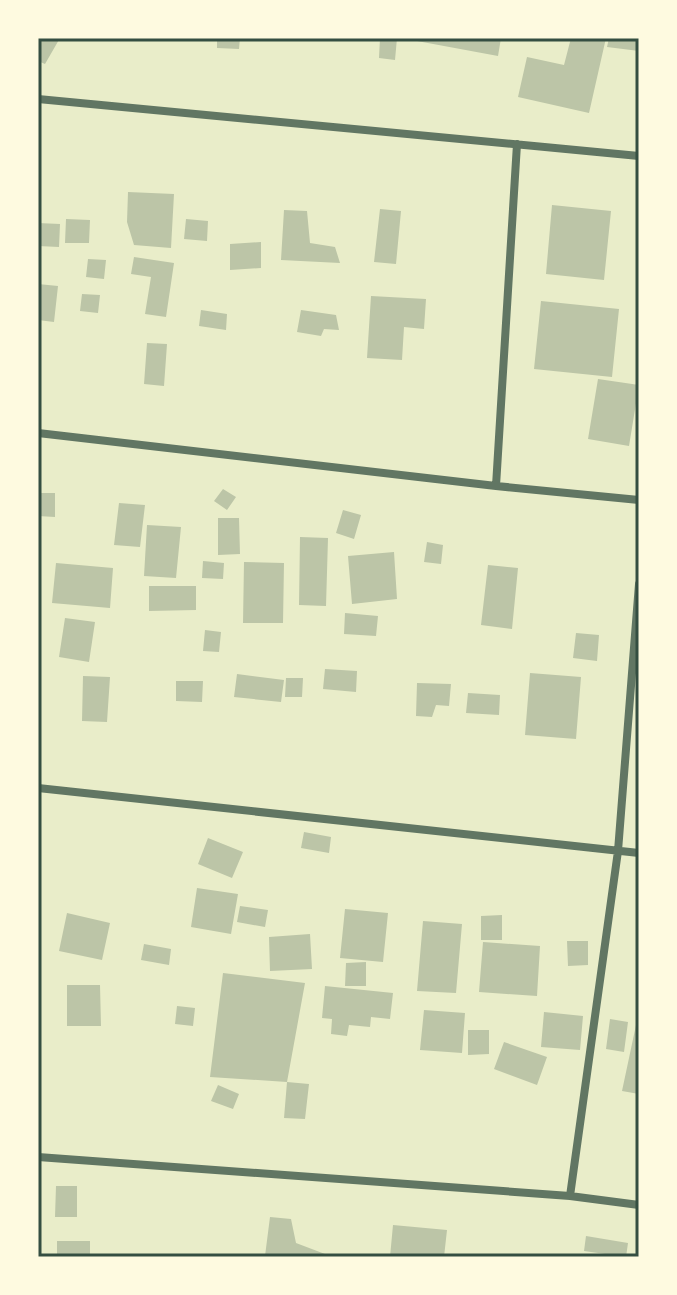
<svg xmlns="http://www.w3.org/2000/svg" width="677" height="1295" viewBox="0 0 677 1295" font-family="'IBM Plex Sans',sans-serif">
	<rect width="100%" height="100%" fill="#e9edc9"/>
	<path fill="#bcc5a7" d="M 38,38 L 60,38 L 45,64 L 38,61 Z
		M 217,38 L 240,38 L 239,49 L 217,48 Z
		M 380,38 L 397,38 L 395,60 L 379,58 Z
		M 418,38 L 501,38 L 498,56 L 417,41 Z
		M 571,38 L 606,38 L 589,113 L 518,97 L 527,57 L 564,65 Z
		M 609,38 L 639,38 L 639,51 L 607,47 Z
		M 128,192 L 174,194 L 171,248 L 134,245 L 127,222 Z
		M 552,205 L 611,211 L 604,280 L 546,274 Z
		M 380,209 L 401,211 L 396,264 L 374,262 Z
		M 284,210 L 307,211 L 310,243 L 335,247 L 340,263 L 281,260 Z
		M 66,219 L 90,220 L 89,243 L 65,243 Z
		M 186,219 L 208,221 L 207,241 L 184,239 Z
		M 38,223 L 60,224 L 59,247 L 38,246 Z
		M 261,242 L 261,268 L 230,270 L 230,244 Z
		M 134,257 L 174,263 L 166,317 L 145,314 L 151,277 L 131,274 Z
		M 88,259 L 106,260 L 104,279 L 86,277 Z
		M 38,284 L 58,286 L 54,322 L 38,320 Z
		M 82,294 L 100,295 L 98,313 L 80,311 Z
		M 371,296 L 426,299 L 424,329 L 404,327 L 402,360 L 367,358 Z
		M 541,301 L 619,309 L 612,377 L 534,369 Z
		M 201,310 L 227,314 L 226,330 L 199,326 Z
		M 301,310 L 336,315 L 339,330 L 324,329 L 321,336 L 297,332 Z
		M 147,343 L 167,344 L 164,386 L 144,384 Z
		M 598,379 L 639,385 L 629,446 L 588,439 Z
		M 223,489 L 236,497 L 227,510 L 214,501 Z
		M 38,493 L 55,493 L 55,517 L 38,516 Z
		M 119,503 L 145,505 L 140,547 L 114,545 Z
		M 343,510 L 361,515 L 354,539 L 336,533 Z
		M 218,518 L 239,518 L 240,554 L 218,555 Z
		M 147,525 L 181,527 L 176,578 L 144,576 Z
		M 300,537 L 328,538 L 326,606 L 299,605 Z
		M 427,542 L 443,545 L 441,564 L 424,562 Z
		M 394,552 L 397,599 L 352,604 L 348,556 Z
		M 203,561 L 224,563 L 223,579 L 202,578 Z
		M 244,562 L 284,563 L 283,623 L 243,623 Z
		M 56,563 L 113,568 L 110,608 L 52,603 Z
		M 488,565 L 518,568 L 512,629 L 481,625 Z
		M 149,586 L 196,586 L 196,610 L 149,611 Z
		M 345,613 L 378,616 L 376,636 L 344,634 Z
		M 65,618 L 95,622 L 89,662 L 59,657 Z
		M 205,630 L 221,632 L 219,652 L 203,651 Z
		M 576,633 L 599,635 L 597,661 L 573,658 Z
		M 325,669 L 357,671 L 356,692 L 323,689 Z
		M 530,673 L 581,677 L 576,739 L 525,735 Z
		M 237,674 L 284,680 L 281,702 L 234,697 Z
		M 83,676 L 110,677 L 107,722 L 82,721 Z
		M 286,678 L 303,678 L 302,697 L 285,697 Z
		M 176,681 L 203,681 L 202,702 L 176,701 Z
		M 417,683 L 451,684 L 449,706 L 436,705 L 432,717 L 416,716 Z
		M 468,693 L 500,695 L 499,715 L 466,713 Z
		M 304,832 L 331,837 L 329,853 L 301,848 Z
		M 208,838 L 243,852 L 232,878 L 198,864 Z
		M 197,888 L 238,894 L 231,934 L 191,927 Z
		M 240,906 L 268,910 L 265,927 L 237,922 Z
		M 345,909 L 388,913 L 383,962 L 340,958 Z
		M 67,913 L 110,923 L 102,960 L 59,951 Z
		M 502,915 L 502,940 L 481,940 L 481,916 Z
		M 423,921 L 462,924 L 456,993 L 417,991 Z
		M 310,934 L 312,969 L 270,971 L 269,937 Z
		M 567,941 L 588,941 L 588,965 L 568,966 Z
		M 483,942 L 540,946 L 537,996 L 479,992 Z
		M 144,944 L 171,949 L 169,965 L 141,960 Z
		M 366,962 L 366,986 L 345,986 L 346,963 Z
		M 223,973 L 305,983 L 287,1082 L 210,1077 Z
		M 67,985 L 100,985 L 101,1026 L 67,1026 Z
		M 325,986 L 393,993 L 390,1019 L 371,1017 L 370,1027 L 349,1025 L 347,1036 L 331,1034 L 332,1019 L 322,1018 Z
		M 177,1006 L 195,1008 L 193,1026 L 175,1024 Z
		M 424,1010 L 465,1013 L 462,1053 L 420,1050 Z
		M 544,1012 L 583,1016 L 580,1050 L 541,1047 Z
		M 610,1019 L 628,1022 L 624,1052 L 606,1049 Z
		M 636,1025 L 639,1026 L 639,1094 L 622,1091 Z
		M 468,1030 L 489,1030 L 489,1054 L 468,1055 Z
		M 504,1042 L 547,1057 L 537,1085 L 494,1069 Z
		M 287,1082 L 309,1084 L 305,1119 L 284,1118 Z
		M 218,1085 L 239,1094 L 233,1109 L 211,1101 Z
		M 56,1186 L 77,1186 L 77,1217 L 55,1217 Z
		M 270,1217 L 291,1219 L 296,1243 L 325,1254 L 324,1257 L 265,1256 Z
		M 393,1225 L 447,1230 L 444,1257 L 390,1257 Z
		M 586,1236 L 628,1243 L 626,1257 L 584,1251 Z
		M 57,1241 L 90,1241 L 90,1257 L 57,1257 Z"/>
	<g fill="none" stroke-linecap="round" stroke-linejoin="round">
		<path stroke="#617663" stroke-width="8" d="M 38,99 L 639,156
			M 38,433 L 496,486 L 639,500
			M 496,486 L 517,144
			M 38,788 L 639,853
			M 38,1157 L 570,1196 L 639,1205
			M 570,1196 L 618,851 L 639,584"/>
	</g>
	<rect width="677" height="1295" fill="none" stroke="#fefae0" stroke-width="80"/>
	<rect x="40" y="40" width="597" height="1215" fill="none" stroke="#344e41" stroke-width="3"/>
</svg>
